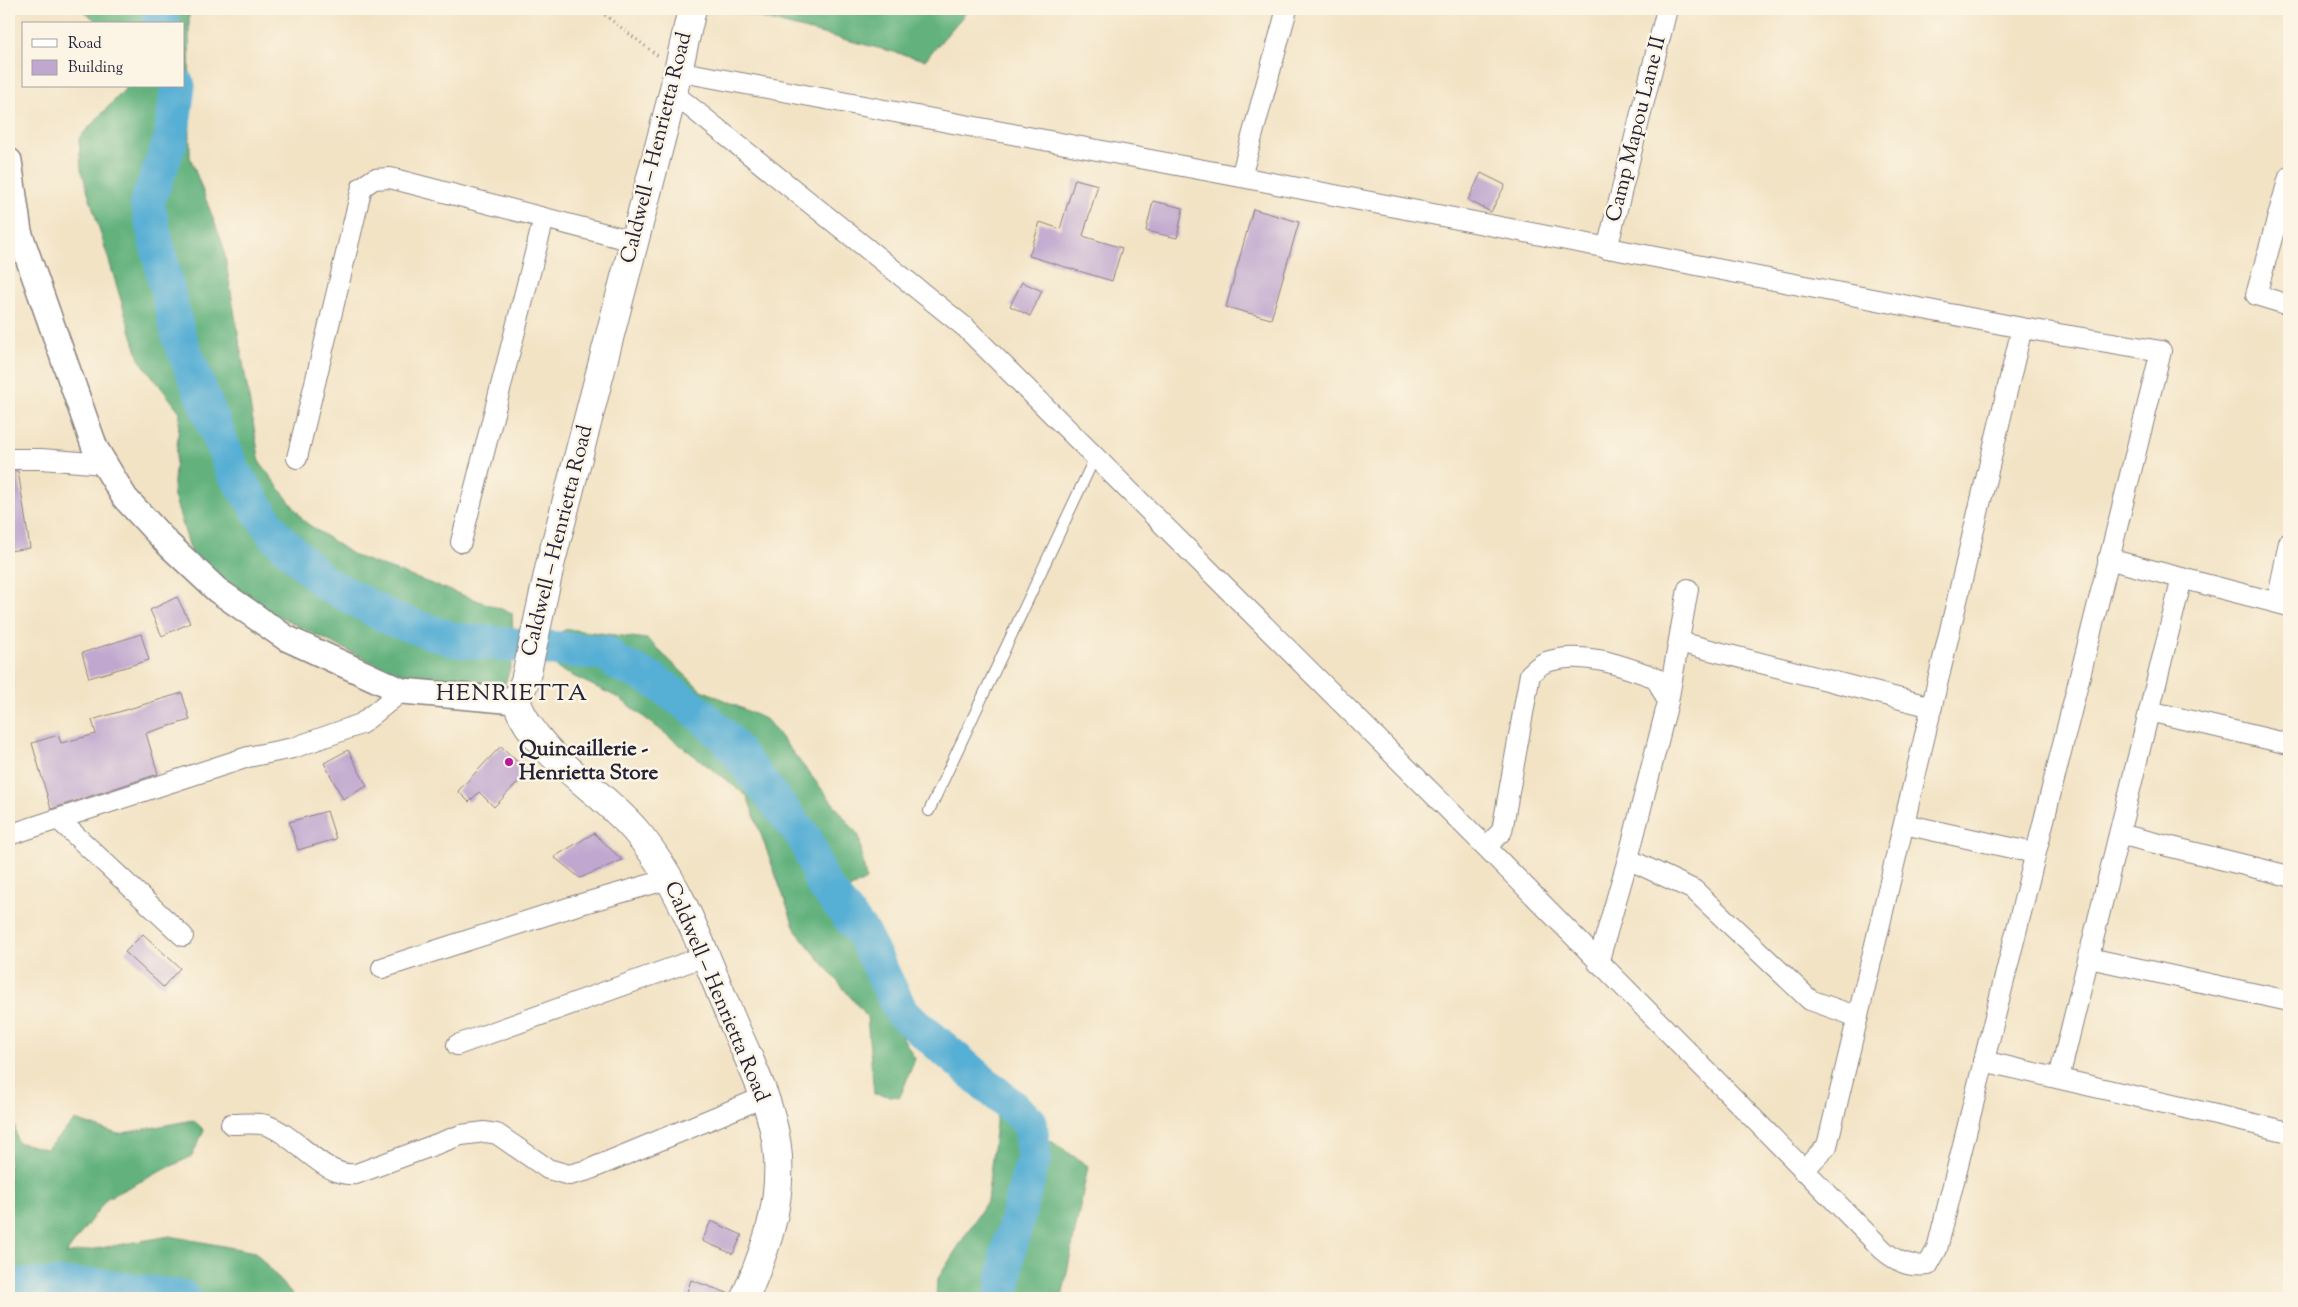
<svg xmlns="http://www.w3.org/2000/svg" width="2298" height="1307" viewBox="0 0 2298 1307" font-family="'Sorts Mill Goudy',serif">
	<rect width="100%" height="100%" fill="#fcf5e5"/>
	<filter id="ink" filterUnits="userSpaceOnUse"><feTurbulence type="fractalNoise" baseFrequency=".02" numOctaves="2"/><feDisplacementMap in="SourceGraphic" scale="10" xChannelSelector="R" yChannelSelector="G"/><feConvolveMatrix kernelMatrix="1 2 1 2 8 2 1 2 1" color-interpolation-filters="sRGB"/></filter>
	<filter id="wash" filterUnits="userSpaceOnUse"><feTurbulence type="fractalNoise" baseFrequency=".0096" numOctaves="4" result="noise"/><feDisplacementMap in="SourceGraphic" scale="20" xChannelSelector="R" yChannelSelector="G"/><feGaussianBlur stdDeviation="1.12" result="paint"/><feColorMatrix in="noise" values="0 0 0 0 0 0 0 0 0 0 0 0 0 0 0 0 0 1.4 0 .05"/><feComposite in="paint" operator="in"/></filter>
	<g filter="url(#wash)">
		<rect width="100%" height="100%" fill="#f2e3c5"/>
		<path fill="#63b27e" stroke="#426a5c" d="M 80,9 L 189,9 L 190,157 L 223,245 L 260,463 L 305,522 L 355,556 L 512,613 L 514,656 L 504,687 L 467,688 L 385,669 L 230,592 L 193,558 L 173,493 L 180,412 L 139,359 L 81,169 L 79,138 L 128,86 L 184,86 L 184,24 L 101,24 Z
			M 725,9 L 969,9 L 925,60 Z
			M 567,629 L 647,639 L 700,689 L 767,720 L 859,836 L 866,880 L 826,902 L 915,1059 L 900,1097 L 874,1094 L 867,1017 L 796,931 L 747,796 L 619,698 L 558,669 L 553,636 Z
			M 998,1105 L 1088,1166 L 1062,1298 L 936,1298 L 937,1280 L 987,1201 Z
			M 75,1120 L 118,1134 L 193,1120 L 204,1130 L 192,1156 L 107,1198 L 66,1254 L 170,1236 L 255,1252 L 296,1298 L 9,1298 L 9,1126 L 15,1127 L 17,1142 L 46,1149 Z"/>
		<g fill="none" stroke-linecap="round" stroke-linejoin="round">
			<path stroke="#57afd4" stroke-width="35" d="M 157,9 L 163,24
				M 178,86 L 171,139 L 147,203 L 179,338 L 233,471 L 274,534 L 325,583 L 392,619 L 455,640 L 606,653 L 619,664 L 652,679 L 697,711 L 726,738 L 806,840 L 822,883 L 863,934 L 902,1013 L 1030,1122 L 1034,1157 L 1007,1255 L 1002,1298
				M 9,1285 L 100,1286 L 184,1298"/>
		</g>
		<g id="blocks">
			<path fill="#bfa7cf" d="M 1481,173 L 1505,185 L 1491,212 L 1468,200 Z
				M 1075,179 L 1098,185 L 1083,236 L 1122,248 L 1112,281 L 1029,256 L 1040,222 L 1060,229 Z
				M 1153,201 L 1183,208 L 1177,238 L 1146,231 Z
				M 1253,209 L 1299,222 L 1271,319 L 1226,307 Z
				M 1022,282 L 1042,291 L 1030,316 L 1010,306 Z
				M 9,471 L 18,471 L 30,548 L 9,551 Z
				M 177,597 L 190,623 L 162,636 L 150,610 Z
				M 141,634 L 149,660 L 89,678 L 82,653 Z
				M 182,693 L 190,720 L 146,733 L 158,774 L 51,809 L 32,743 L 58,735 L 61,743 L 96,734 L 92,720 Z
				M 501,746 L 528,772 L 494,807 L 479,792 L 469,802 L 458,791 Z
				M 348,750 L 367,786 L 343,799 L 324,763 Z
				M 327,811 L 336,839 L 298,850 L 289,822 Z
				M 594,833 L 622,860 L 580,878 L 554,857 Z
				M 143,934 L 180,968 L 163,987 L 125,952 Z
				M 711,1221 L 742,1235 L 733,1254 L 702,1241 Z
				M 691,1280 L 730,1294 L 730,1298 L 685,1298 Z"/>
		</g>
	</g>
	<g filter="url(#ink)">
		<use href="#blocks" fill-opacity="0" stroke="#8a8280" stroke-width="1"/>
		<g fill="none" stroke-linecap="round" stroke-linejoin="round">
			<g stroke="#8a8280" stroke-width="12">
				<path id="service" d="M 929,811 L 1095,457"/>
			</g>
			<g stroke="#8a8280" stroke-width="22">
				<path id="minor" d="M 673,93 L 966,328 L 1486,847 L 1883,1250 C 1897,1262 1909,1267 1928,1265 L 1937,1249 L 2161,351 L 2022,328 L 1241,177 L 677,71
					M 1241,177 L 1287,9
					M 2289,177 L 2256,295 L 2289,305
					M 1607,249 L 1667,9
					M 297,458 L 362,187 L 374,179 L 390,178 L 633,241
					M 9,459 L 41,459 L 105,464
					M 461,542 L 544,218
					M 2108,559 L 2289,606
					M 2277,603 L 2289,542
					M 1679,642 L 1932,707
					M 2149,711 L 2289,744
					M 58,819 L 183,936
					M 1904,824 L 2034,853
					M 2119,834 L 2289,876
					M 9,835 L 248,757 L 293,748 L 361,724 L 402,691
					M 1486,847 L 1502,831 L 1530,674 C 1535,670 1540,664 1546,662 C 1582,650 1621,665 1656,678 L 1668,702
					M 1628,859 L 1694,890 L 1810,1000 L 1858,1017
					M 2089,958 L 2289,1001
					M 1598,963 L 1628,859 L 1668,702 L 1688,589
					M 382,968 L 574,906 L 669,879
					M 457,1045 L 705,956
					M 1983,1061 L 2289,1132
					M 2059,1078 L 2182,578
					M 231,1124 C 242,1124 256,1122 266,1125 C 297,1135 323,1178 356,1174 L 461,1135 L 485,1132 L 497,1134 L 548,1169 L 569,1175 L 588,1170 L 764,1097
					M 1803,1171 L 1827,1146 L 2022,328"/>
			</g>
			<g stroke="#8a8280" stroke-width="28">
				<path id="tertiary" d="M 9,161 L 19,232 L 95,448 L 125,498 L 168,544 L 217,590 L 286,638 L 402,691 L 516,701"/>
			</g>
			<g stroke="#8a8280" stroke-width="30">
				<path id="secondary" d="M 692,9 L 673,93 L 550,565 L 525,681 L 516,701 C 537,757 597,786 635,830 C 681,883 704,954 731,1018 C 749,1061 775,1108 778,1157 C 781,1210 765,1250 745,1298"/>
			</g>
			<path stroke="#8a8280" stroke-width="3" stroke-dasharray="1 4" stroke-linecap="butt" d="M 597,9 L 658,56"/>
			<use href="#service" stroke="#fff" stroke-width="10"/>
			<use href="#minor" stroke="#fff" stroke-width="20"/>
			<use href="#tertiary" stroke="#fff" stroke-width="25"/>
			<use href="#secondary" stroke="#fff" stroke-width="28"/>
		</g>
	</g>
	<circle fill="#b5179e" stroke="#fcf5e5" stroke-width="2" cx="509" cy="762" r="5"/>
	<g text-anchor="middle" dominant-baseline="central" stroke-width="5" stroke-linejoin="round" paint-order="stroke">
		<g font-size="21" fill="#22223b" stroke="#fcf5e5">
			<text transform="translate(1637 129) rotate(-76)">Camp Mapou Lane II</text>
			<text transform="translate(657 148) rotate(-76)">Caldwell – Henrietta Road</text>
			<text transform="translate(558 541) rotate(-76)">Caldwell – Henrietta Road</text>
			<text transform="translate(716 992) rotate(67)">Caldwell – Henrietta Road</text>
		</g>
		<g font-size="21" font-weight="bold" fill="#22223b" stroke="#fcf5e5" text-anchor="start">
			<text x="519" y="750">Quincaillerie -<tspan x="519" dy="24">Henrietta Store</tspan></text>
		</g>
		<g font-size="24" letter-spacing="1" fill="#22223b" stroke="#fcf5e5">
			<text x="512" y="694">HENRIETTA</text>
		</g>
	</g>
	<rect width="2298" height="1307" fill="none" stroke="#fcf5e5" stroke-width="30"/>
	<rect x="22" y="22" width="162" height="65" fill="#fcf5e5" stroke="#a5a1a1"/>
	<rect x="32" y="39" width="25" height="8" fill="#ffffff" stroke="#a5a1a1"/>
	<text x="68" y="48" font-size="15" fill="#22223b">Road</text>
	<rect x="32" y="60" width="25" height="15" fill="#bfa7cf" stroke="#a5a1a1"/>
	<text x="68" y="72" font-size="15" fill="#22223b">Building</text>
</svg>
